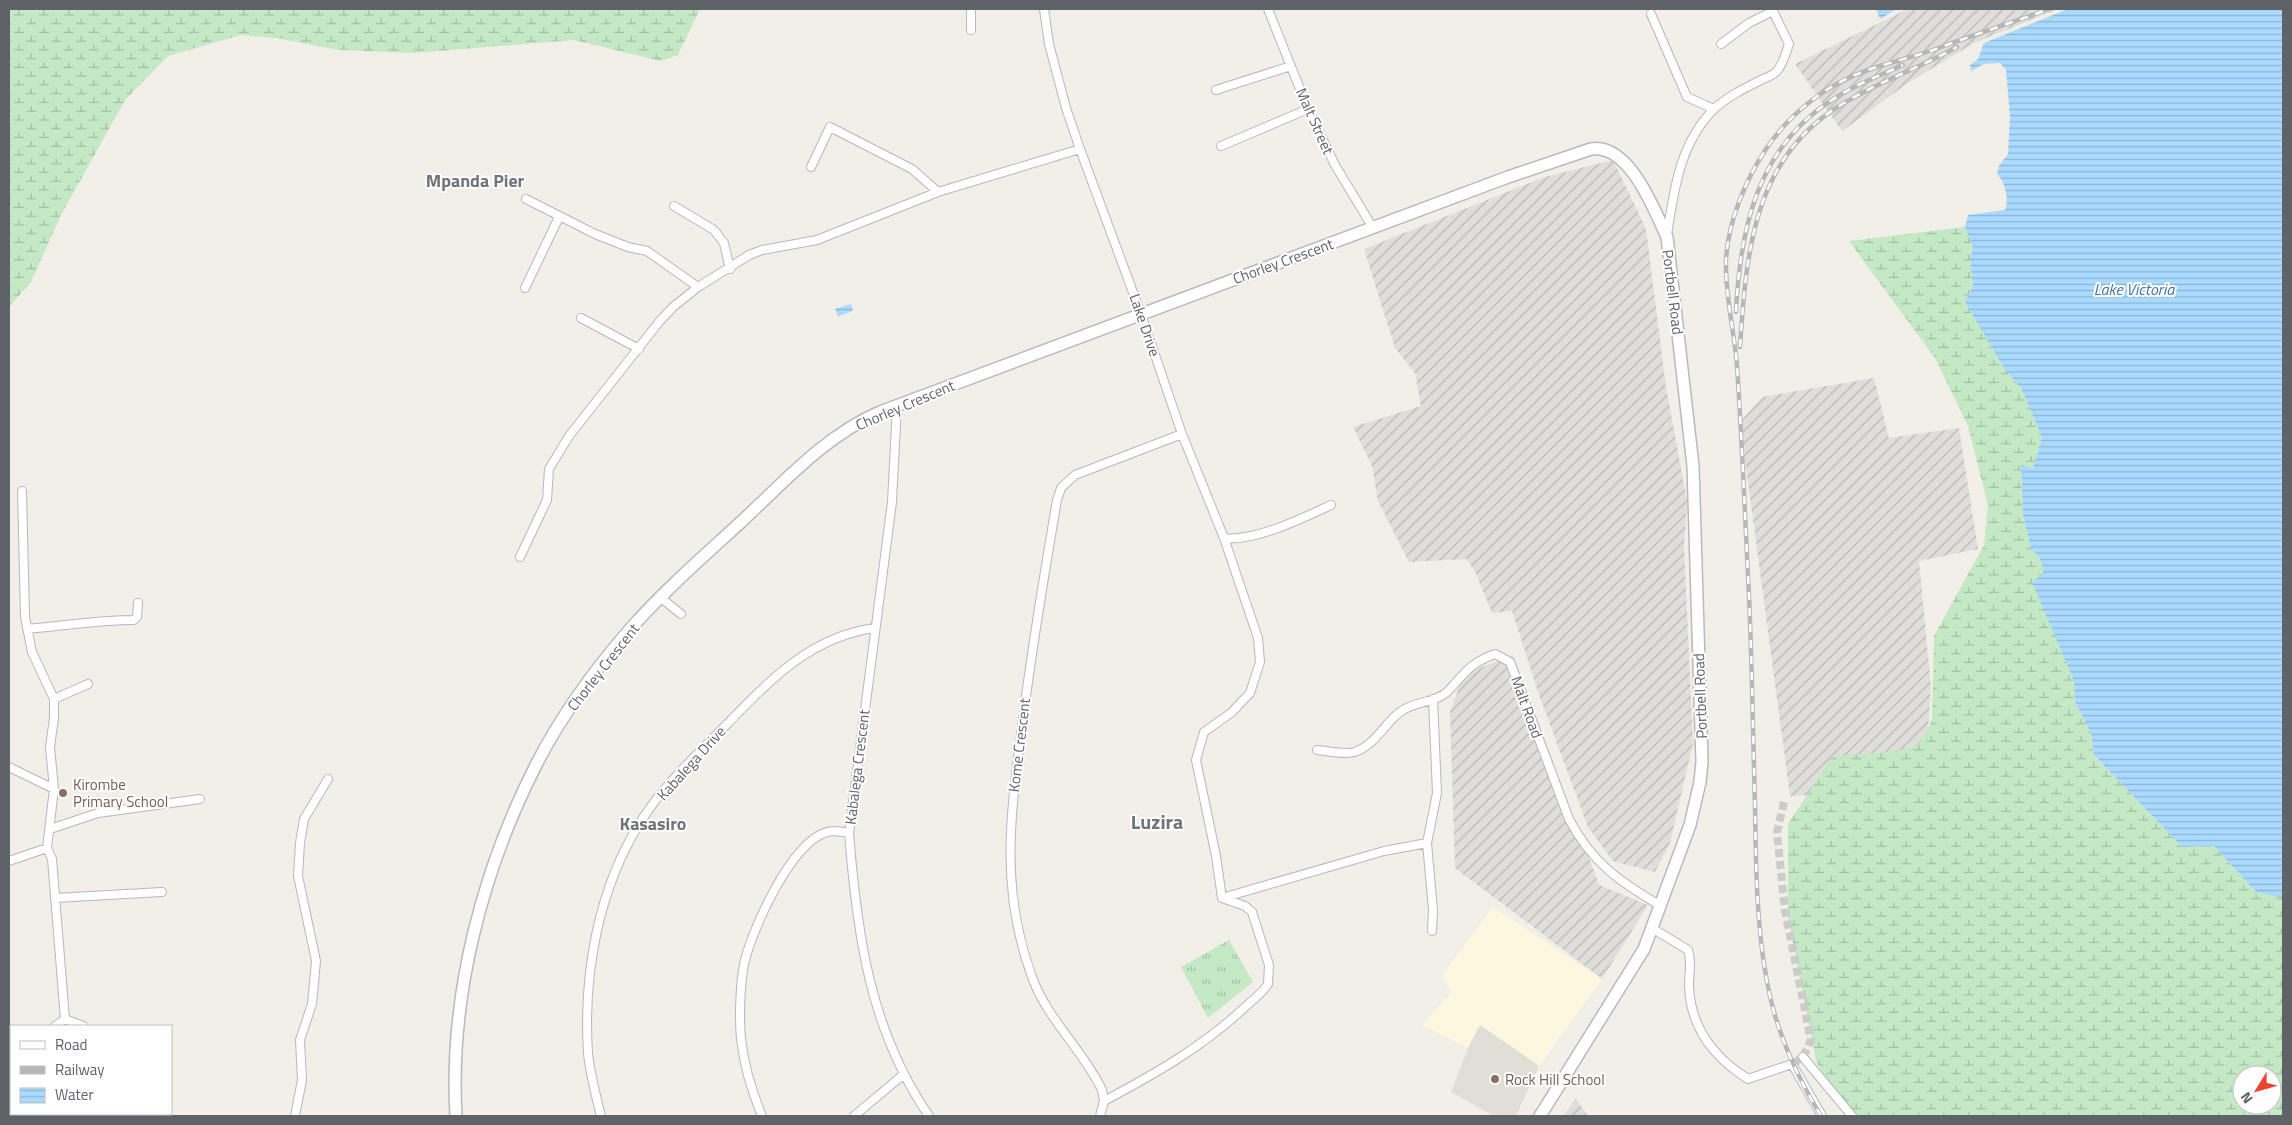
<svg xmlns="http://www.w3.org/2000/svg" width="2292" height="1125" viewBox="0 0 2292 1125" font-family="'Titillium Web',sans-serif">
	<defs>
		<pattern id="industrial-furrows" width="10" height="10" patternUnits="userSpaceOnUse" patternTransform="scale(1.25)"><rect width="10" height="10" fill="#e0deda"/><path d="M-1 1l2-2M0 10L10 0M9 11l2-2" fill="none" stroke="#b9b8b5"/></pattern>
		<pattern id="grass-tufts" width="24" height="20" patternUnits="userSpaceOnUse" patternTransform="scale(1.25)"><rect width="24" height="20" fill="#c5e8c5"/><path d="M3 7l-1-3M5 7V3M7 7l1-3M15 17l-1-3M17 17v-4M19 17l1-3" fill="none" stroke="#a3c0a4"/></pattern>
		<pattern id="wetland-marsh" width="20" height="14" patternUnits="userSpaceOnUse" patternTransform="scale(1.25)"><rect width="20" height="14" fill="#c5e8c5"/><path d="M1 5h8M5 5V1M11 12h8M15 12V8" fill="none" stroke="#a3c0a4"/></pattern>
		<pattern id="water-rules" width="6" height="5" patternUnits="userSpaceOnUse" patternTransform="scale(1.25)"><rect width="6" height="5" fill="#aadaff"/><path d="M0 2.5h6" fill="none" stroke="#8eb4d2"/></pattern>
	</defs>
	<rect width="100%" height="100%" fill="#f1efe8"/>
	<path fill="#fef7e0" d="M 1493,907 L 1602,979 L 1539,1066 L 1480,1025 L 1468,1048 L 1422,1025 L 1452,992 L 1441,977 Z"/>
	<path fill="url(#industrial-furrows)" d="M 1908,9 L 2058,9 L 1974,43 L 1908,83 L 1842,131 L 1795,64 Z
		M 1613,160 L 1646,229 L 1666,387 L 1687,501 L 1684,548 L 1693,743 L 1670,843 L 1655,872 L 1613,861 L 1588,827 L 1538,692 L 1512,611 L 1492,613 L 1476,574 L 1467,559 L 1409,562 L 1378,501 L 1372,466 L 1353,427 L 1421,406 L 1415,373 L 1395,348 L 1364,249 L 1545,177 Z
		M 1874,378 L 1889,438 L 1959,428 L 1978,549 L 1919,561 L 1931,687 L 1924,791 L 1790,796 L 1740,422 L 1762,397 Z
		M 1513,655 L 1599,885 L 1648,905 L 1602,979 L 1455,868 L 1450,712 L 1464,674 Z
		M 1576,1099 L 1588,1116 L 1563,1116 Z"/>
	<path fill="#e1ded6" d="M 1480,1025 L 1539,1066 L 1516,1116 L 1494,1116 L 1451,1092 L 1468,1048 Z"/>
	<path fill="url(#grass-tufts)" d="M 1229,940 L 1253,982 L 1208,1018 L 1181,967 Z"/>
	<path fill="url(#wetland-marsh)" fill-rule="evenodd" d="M 9,9 L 700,9 L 678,55 L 661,61 L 574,40 L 413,53 L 339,50 L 276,38 L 241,35 L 168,56 L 125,100 L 61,215 L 31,282 L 9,307 Z
		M 1965,227 L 1973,248 L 1970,259 L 1973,286 L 1965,302 L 2005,370 L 2021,388 L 2042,437 L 2033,468 L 2021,466 L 2023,515 L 2031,548 L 2040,559 L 2045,574 L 2033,582 L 2074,681 L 2075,702 L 2091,733 L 2094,755 L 2182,847 L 2214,846 L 2256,892 L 2279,897 L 2283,894 L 2283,1116 L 1845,1116 L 1816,1061 L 1788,917 L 1788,824 L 1833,756 C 1848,755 1911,752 1918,744 C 1924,738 1929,727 1932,720 L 1934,636 L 1984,545 L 1988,505 L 1968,426 L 1935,358 L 1849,241 ZM 2242,1075 L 2272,1075 L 2272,1105 L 2242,1105 Z"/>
	<path fill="url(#water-rules)" d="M 1876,9 L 1897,9 L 1880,19 Z
		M 2068,9 L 2283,9 L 2283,894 L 2279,897 L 2256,892 L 2214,846 L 2182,847 L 2094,755 L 2091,733 L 2075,702 L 2074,681 L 2032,582 L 2044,573 L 2040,559 L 2031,548 L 2023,515 L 2021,465 L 2033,468 L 2042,437 L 2021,388 L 2005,370 L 1965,302 L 1973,286 L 1970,259 L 1973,248 L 1965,227 L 1968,215 L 2005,210 C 2009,200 2006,183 1997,174 L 1999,166 L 2008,154 L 2010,117 L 2006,70 L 2000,63 L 1984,64 L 1971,71 L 1970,65 L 1978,59 L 1984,43 Z
		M 851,304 L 853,311 L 838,316 L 835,309 Z"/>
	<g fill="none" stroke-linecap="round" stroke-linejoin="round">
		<path stroke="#ccccc8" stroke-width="8" stroke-dasharray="8 4" stroke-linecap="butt" d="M 1784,802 L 1777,832 L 1785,911 L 1811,1040 L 1803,1057 L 1792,1064"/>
		<g stroke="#b5b8bc" stroke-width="10">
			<path id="minor" d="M 971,9 L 971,30
				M 1044,9 L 1049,44 L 1066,108 L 1080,149 L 1141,314 L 1182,434 L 1224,538 L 1258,638 L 1260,662 L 1250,693 L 1231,713 L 1204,732 L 1196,760 L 1216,856 L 1222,898 L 1245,906 L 1252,912 L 1269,965 L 1268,984 C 1262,994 1251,1001 1243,1009 C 1202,1047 1153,1075 1104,1101
				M 1268,9 L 1308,109 L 1335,165 L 1373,228
				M 1651,14 L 1687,97 L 1714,109
				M 1721,44 L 1749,23 L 1773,11
				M 1216,90 L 1291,66
				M 1221,146 L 1308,109
				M 811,167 L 830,127 L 912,169 L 938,192
				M 674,206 L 714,230 L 724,243 L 730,269
				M 1667,235 C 1674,189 1680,143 1714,109 C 1727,97 1743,89 1759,81 C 1764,78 1772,76 1776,72 C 1783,65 1786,53 1789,44 L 1772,9
				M 698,287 L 749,255 L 762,250 L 817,240 L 938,192 L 1080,149
				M 525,288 L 559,217
				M 581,318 L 639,349
				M 897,405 L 892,502 L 849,833 C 857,935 870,1030 929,1116
				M 22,491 L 25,617 L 32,652 L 54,699 L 54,718 L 50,747 L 54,789 L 47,848 L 52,859 L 65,1019
				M 1224,538 C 1254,542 1303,518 1331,505
				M 520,557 L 547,500 L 549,469 L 569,436 L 659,322 L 673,307 L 698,287 L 647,251 L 628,247 L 595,234 L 526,199
				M 661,598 L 681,614
				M 27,629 C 63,626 98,620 134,620 L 137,617 L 138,603
				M 54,699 L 88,684
				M 1317,750 C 1328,751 1345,755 1355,752 C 1375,745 1384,724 1400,712 C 1414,701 1436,703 1448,691 C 1465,673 1470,663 1495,654 L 1510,662 L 1569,819 C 1592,863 1620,882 1661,906
				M 9,767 L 54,789
				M 50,829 L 98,813 L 200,799
				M 9,861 L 47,848
				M 55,898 L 162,892
				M 1222,898 L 1384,851 L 1427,843
				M 1652,928 L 1688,950 C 1692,962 1689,973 1689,985 C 1690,1026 1713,1057 1748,1079 L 1792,1064 L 1822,1116
				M 1432,931 L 1433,910 L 1427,843 L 1437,793 L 1433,699
				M 65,1019 L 83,1026
				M 55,1026 L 65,1019
				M 1803,1057 L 1852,1116
				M 9,1061 L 11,1059
				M 295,1116 L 302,1080 L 300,1040 L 312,1004 L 316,961 L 298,876 L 300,843 L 304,819 L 328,779
				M 601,1116 C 596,1096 590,1074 588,1053 C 583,974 598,889 641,821 C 665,783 700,752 731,720 C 773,677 812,637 874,628
				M 762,1116 C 752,1092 744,1065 741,1039 C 739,1017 740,981 745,960 C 754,926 790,846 824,833 C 833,830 840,831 849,833
				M 854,1116 L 904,1074
				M 1100,1116 L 1104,1101 L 1102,1090 C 1083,1050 1047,1019 1032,977 C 1000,890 1010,817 1022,728 C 1031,651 1044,576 1057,500 L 1061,488 L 1075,475 L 1182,434"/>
		</g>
		<g stroke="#b6babf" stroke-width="14">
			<path id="secondary" d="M 456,1116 C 449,997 482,871 536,765 C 561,716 596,668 632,627 C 666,589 704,556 741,522 C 784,482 826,435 880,412 L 1508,177 L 1591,149 C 1629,143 1654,209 1667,237 L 1693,466 L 1702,762 L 1700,782 L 1690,825 L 1644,949 L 1540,1116"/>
		</g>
		<use href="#minor" stroke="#fff" stroke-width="8"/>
		<use href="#secondary" stroke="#fff" stroke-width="11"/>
		<g stroke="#b6b7b8" stroke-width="4.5">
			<path id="rail" d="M 1736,312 C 1740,229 1757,148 1832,100 C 1854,85 1879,76 1903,65
				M 1740,347 C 1746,257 1752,162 1836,108 C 1874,83 1918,69 1957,47
				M 1821,1116 C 1795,1073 1774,1027 1766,976 C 1756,920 1756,862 1755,806 C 1753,735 1752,665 1749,595 C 1745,518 1742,441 1737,365 C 1734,330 1725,295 1726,260 C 1728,222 1745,181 1766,149 C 1790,113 1827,84 1868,70 C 1893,61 1919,56 1944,46 C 1979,33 2014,22 2049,9"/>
		</g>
		<use href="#rail" stroke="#fff" stroke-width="2.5" stroke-dasharray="8" stroke-linecap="butt"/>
	</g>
	<g fill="#8d6e63" stroke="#fff" stroke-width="2">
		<circle cx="63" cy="793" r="5"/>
		<circle cx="1495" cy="1079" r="5"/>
	</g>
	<g text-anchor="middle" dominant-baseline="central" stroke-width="4" stroke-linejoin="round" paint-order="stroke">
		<g font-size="15" fill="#5f6368" stroke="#fff">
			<text transform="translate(1315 121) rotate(66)">Malt Street</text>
			<text transform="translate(1283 261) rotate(-20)">Chorley Crescent</text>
			<text transform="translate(1673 292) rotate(83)">Portbell Road</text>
			<text transform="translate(1145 325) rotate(71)">Lake Drive</text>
			<text transform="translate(905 405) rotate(-23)">Chorley Crescent</text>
			<text transform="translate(603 667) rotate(-52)">Chorley Crescent</text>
			<text transform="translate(1700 696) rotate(-92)">Portbell Road</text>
			<text transform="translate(1527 707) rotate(70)">Malt Road</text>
			<text transform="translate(1019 745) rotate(-83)">Kome Crescent</text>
			<text transform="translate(691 763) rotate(-48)">Kabalega Drive</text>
			<text transform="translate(857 767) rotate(-83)">Kabalega Crescent</text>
		</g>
		<g font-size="15" fill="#785e54" stroke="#fff" text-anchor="start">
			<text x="73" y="784">Kirombe<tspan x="73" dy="17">Primary School</tspan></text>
			<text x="1505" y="1079">Rock Hill School</text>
		</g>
		<g font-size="16" font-style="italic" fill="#4174aa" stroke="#fff">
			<text x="2134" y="289">Lake Victoria</text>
		</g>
		<g font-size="18" font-weight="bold" fill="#70757a" stroke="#fff">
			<text x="475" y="180">Mpanda Pier</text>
			<text x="653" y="823">Kasasiro</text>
		</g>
		<g font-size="20" font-weight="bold" fill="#70757a" stroke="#fff">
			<text x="1157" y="821">Luzira</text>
		</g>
	</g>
	<rect width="2292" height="1125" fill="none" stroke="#5f6368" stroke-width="20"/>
	<rect x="10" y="1025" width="162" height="90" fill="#ffffff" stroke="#bfc1c3"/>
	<rect x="20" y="1041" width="25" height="8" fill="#ffffff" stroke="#bfc1c3"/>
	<text x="55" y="1050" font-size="15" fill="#5f6368">Road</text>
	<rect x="20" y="1066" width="25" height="8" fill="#b6b7b8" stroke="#bfc1c3"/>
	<text x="55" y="1075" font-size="15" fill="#5f6368">Railway</text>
	<rect x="20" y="1088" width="25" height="15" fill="url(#water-rules)" stroke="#bfc1c3"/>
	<text x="55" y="1100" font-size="15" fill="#5f6368">Water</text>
	<g transform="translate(2257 1090) rotate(233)"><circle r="24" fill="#ffffff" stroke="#bfc1c3"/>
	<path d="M0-4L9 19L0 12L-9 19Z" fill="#ea4335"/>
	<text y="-8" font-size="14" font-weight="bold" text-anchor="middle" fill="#5f6368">N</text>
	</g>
</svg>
